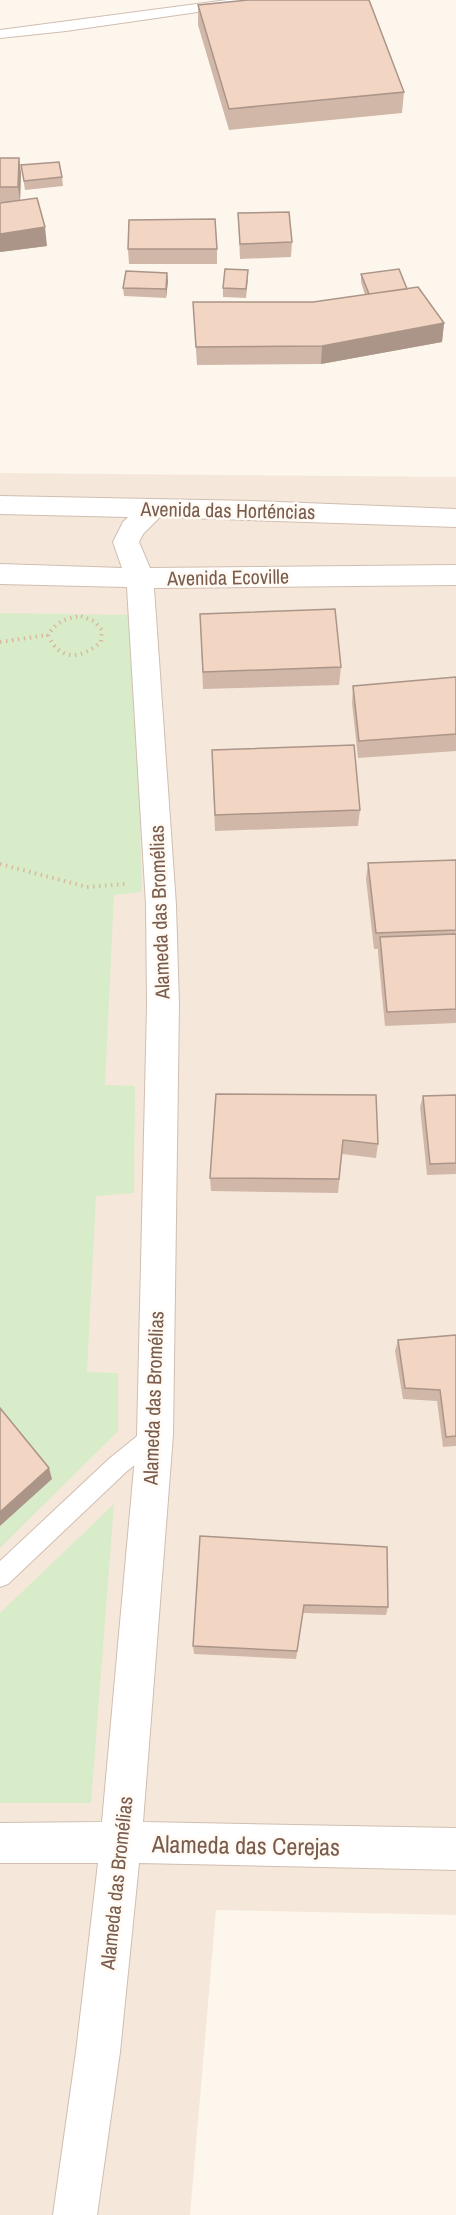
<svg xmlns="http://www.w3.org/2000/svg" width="456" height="2215" viewBox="0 0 456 2215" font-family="'Archivo Narrow',sans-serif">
	<rect width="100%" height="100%" fill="#fdf6ec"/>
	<path fill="#f5e8da" d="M 0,473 L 456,477 L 456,1915 L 216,1910 L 190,2215 L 0,2215 Z"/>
	<path fill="#d8ecc9" d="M 0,613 L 134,615 L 142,892 L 114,895 L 105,1085 L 135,1086 L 134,1193 L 96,1196 L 87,1372 L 118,1373 L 118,1431 L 0,1548 Z
		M 114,1504 L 91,1803 L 0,1803 L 0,1613 Z"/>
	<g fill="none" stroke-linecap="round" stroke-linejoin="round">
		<g stroke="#d1beb0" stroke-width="2">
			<path id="service" d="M 227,0 L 259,0 L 253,4 L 66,31 L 0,38 L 0,30 Z
				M 155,1425 L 163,1428 L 166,1435 L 163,1442 L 126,1472 L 8,1584 L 0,1587 L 0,1561 L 110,1458 L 147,1428 Z"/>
		</g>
		<g stroke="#d1beb0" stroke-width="2">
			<path id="minor" d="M 0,496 L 254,501 L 456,509 L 456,527 L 160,517 L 143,534 L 139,542 L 150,568 L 456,565 L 456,585 L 154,588 L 176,905 L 179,1005 L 173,1435 L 143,1822 L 456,1828 L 456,1870 L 139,1863 L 120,2052 L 97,2215 L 53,2215 L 76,2052 L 98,1863 L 0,1863 L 0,1823 L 102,1822 L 137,1435 L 147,1005 L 146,905 L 127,587 L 0,584 L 0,564 L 122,568 L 113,542 L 123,522 L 128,517 L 0,514 Z"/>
		</g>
		<path stroke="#d9b8a5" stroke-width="4" stroke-dasharray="1.5 4.5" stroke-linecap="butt" d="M 81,616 L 94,621 L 102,630 L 101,642 C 81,659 60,662 48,635 C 56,622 66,618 81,616 Z
			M 0,642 L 48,635
			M 0,864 L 87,887 L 125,884"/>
		<use href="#service" fill="#fff" fill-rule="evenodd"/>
		<use href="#minor" fill="#fff" fill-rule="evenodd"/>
	</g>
	<path fill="#d1b7a8" d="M 198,5 L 404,92 L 402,113 L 229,130 L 198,25 Z
		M 0,158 L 21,173 L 20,200 L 47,246 L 0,252 L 0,203 L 5,202 L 0,202 Z
		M 21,165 L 62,177 L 63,186 L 25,190 Z
		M 238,213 L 292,242 L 291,257 L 240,259 Z
		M 128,249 L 217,249 L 217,264 L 129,264 Z
		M 361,274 L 407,289 L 444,323 L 442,342 L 321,364 L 197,365 L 193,302 L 313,302 L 365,295 L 361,282 Z
		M 248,279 L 246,298 L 223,297 L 223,288 Z
		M 168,281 L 166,298 L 124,296 L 123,288 Z
		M 200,614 L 341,667 L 339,685 L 203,689 Z
		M 456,677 L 456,751 L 358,758 L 352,703 L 353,686 Z
		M 212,750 L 360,810 L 358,826 L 215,831 Z
		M 456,860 L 456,1023 L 385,1026 L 378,953 L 378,949 L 374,949 L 366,879 L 368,863 Z
		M 216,1094 L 378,1144 L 376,1158 L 342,1154 L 338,1193 L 211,1191 L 210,1178 Z
		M 456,1095 L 456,1174 L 427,1175 L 420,1107 L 423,1096 Z
		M 456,1335 L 456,1446 L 443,1447 L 437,1401 L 403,1399 L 395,1351 L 398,1340 Z
		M 200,1536 L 388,1607 L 386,1615 L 303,1613 L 296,1659 L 194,1654 L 193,1646 Z"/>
	<path fill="#aa9588" d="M 19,158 L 21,173 L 20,202 L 18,187 Z
		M 45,227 L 47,246 L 0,252 L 0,234 Z
		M 167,273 L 168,281 L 166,298 L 166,289 Z
		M 444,323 L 442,342 L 321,364 L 322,346 Z
		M 49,1468 L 52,1479 L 0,1526 L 0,1512 Z"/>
	<path fill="#f3d5c3" stroke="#aa9588" stroke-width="1.5" d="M 248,0 L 369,0 L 404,92 L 229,109 L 198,5 Z
		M 0,158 L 19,158 L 18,187 L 0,187 Z
		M 59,162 L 62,177 L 24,181 L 21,165 Z
		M 37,198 L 45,227 L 0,234 L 0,203 Z
		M 289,212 L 292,242 L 240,244 L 238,213 Z
		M 215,219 L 217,249 L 128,249 L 129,220 Z
		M 225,269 L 248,270 L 246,289 L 223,288 Z
		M 399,269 L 407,289 L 369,294 L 361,274 Z
		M 126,271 L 167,273 L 166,289 L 123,288 Z
		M 418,287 L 444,323 L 322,346 L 196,347 L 193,302 L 313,302 Z
		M 335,609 L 341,667 L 203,672 L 200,614 Z
		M 456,677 L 456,734 L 359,741 L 353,686 Z
		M 354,745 L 360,810 L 215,815 L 212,750 Z
		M 456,860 L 456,930 L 376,933 L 368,863 Z
		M 456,934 L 456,1009 L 387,1012 L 380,937 Z
		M 216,1094 L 376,1095 L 378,1144 L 343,1140 L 339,1179 L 210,1178 Z
		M 456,1095 L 456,1163 L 430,1164 L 423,1096 Z
		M 456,1335 L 456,1436 L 446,1437 L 440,1390 L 405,1388 L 398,1340 Z
		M 0,1408 L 49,1468 L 0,1512 Z
		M 200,1536 L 387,1547 L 388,1607 L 304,1605 L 297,1651 L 193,1646 Z"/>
	<g text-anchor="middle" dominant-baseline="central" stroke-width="5" stroke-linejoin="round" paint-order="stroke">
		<g font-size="20" fill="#7a5c4d" stroke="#fffaf3">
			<text transform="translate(228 510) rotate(1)">Avenida das Horténcias</text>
			<text transform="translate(228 577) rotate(-1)">Avenida Ecoville</text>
			<text transform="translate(159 912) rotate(-92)">Alameda das Bromélias</text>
			<text transform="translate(153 1398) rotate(-88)">Alameda das Bromélias</text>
			<text transform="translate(116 1883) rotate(-84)">Alameda das Bromélias</text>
		</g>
		<g font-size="24" fill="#7a5c4d" stroke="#fffaf3">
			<text transform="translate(246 1845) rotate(1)">Alameda das Cerejas</text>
		</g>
	</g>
</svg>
